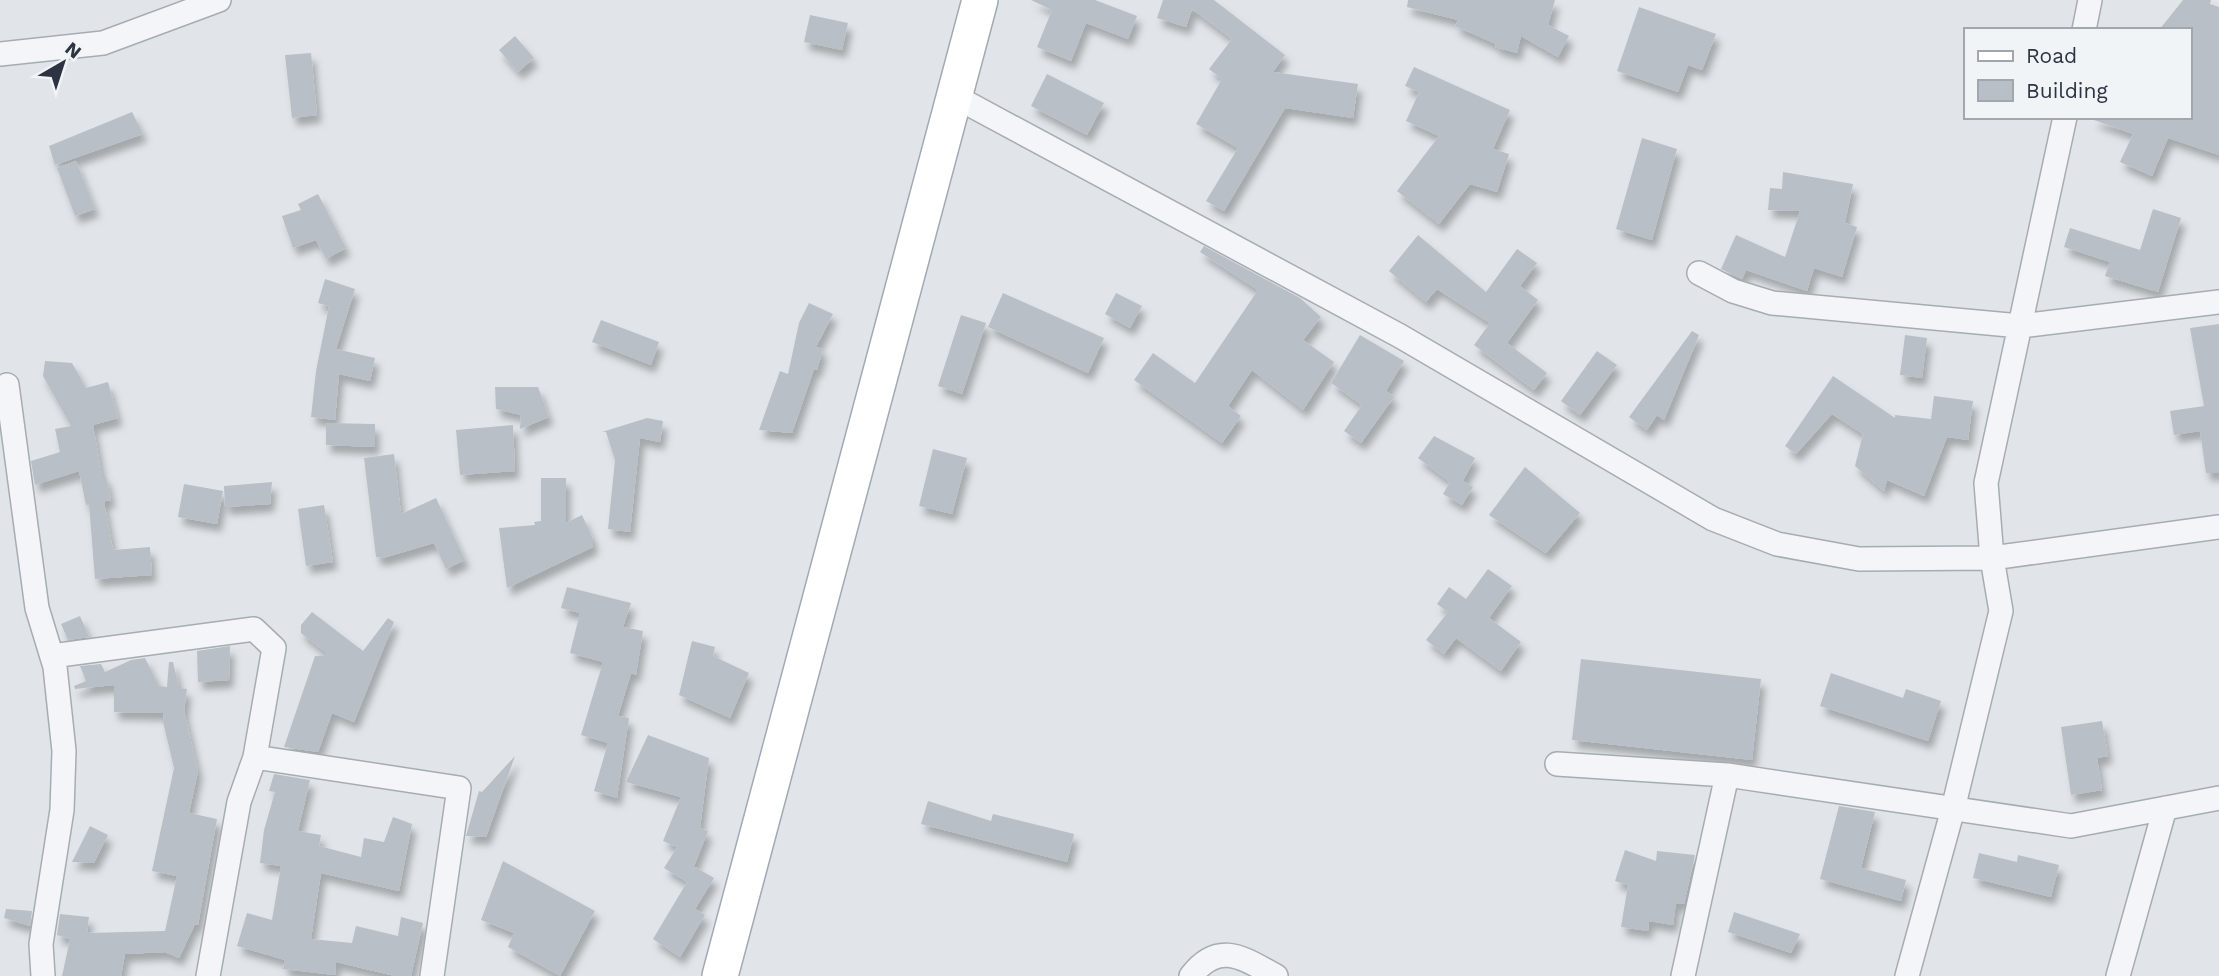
<svg xmlns="http://www.w3.org/2000/svg" width="2219" height="976" viewBox="0 0 2219 976" font-family="'Work Sans',sans-serif">
	<defs>
		<filter id="shadow"><feDropShadow dx="4.5" dy="8" stdDeviation="3.5" flood-color="#0004"/></filter>
	</defs>
	<rect width="100%" height="100%" fill="#e1e5e9"/>
	<path fill="#b9bfc6" filter="url(#shadow)" d="M 1031,0 L 1095,0 L 1137,16 L 1128,39 L 1086,23 L 1071,61 L 1037,47 L 1052,10 Z
		M 1163,0 L 1214,0 L 1285,55 L 1273,72 L 1358,84 L 1353,118 L 1285,108 L 1224,211 L 1206,201 L 1238,148 L 1196,124 L 1222,79 L 1209,69 L 1232,39 L 1192,9 L 1186,27 L 1157,18 Z
		M 1408,0 L 1555,0 L 1548,25 L 1569,36 L 1558,57 L 1521,36 L 1517,53 L 1495,47 L 1496,44 L 1455,26 L 1458,20 L 1407,7 Z
		M 2183,0 L 2211,0 L 2210,4 L 2219,7 L 2219,155 L 2168,138 L 2152,176 L 2120,162 L 2133,134 L 2094,120 L 2095,117 L 2189,117 L 2189,30 L 2159,30 Z
		M 1639,7 L 1716,34 L 1702,70 L 1688,65 L 1678,92 L 1617,71 Z
		M 810,15 L 848,23 L 842,50 L 804,42 Z
		M 515,36 L 534,58 L 518,72 L 499,50 Z
		M 311,53 L 317,115 L 292,118 L 285,55 Z
		M 1414,67 L 1510,110 L 1493,149 L 1509,154 L 1497,192 L 1470,184 L 1439,224 L 1397,191 L 1439,136 L 1406,121 L 1419,92 L 1405,86 Z
		M 1047,74 L 1104,103 L 1087,135 L 1031,106 Z
		M 132,112 L 143,134 L 55,165 L 49,146 Z
		M 1642,138 L 1677,149 L 1652,240 L 1616,229 Z
		M 76,161 L 95,209 L 75,216 L 57,168 Z
		M 1783,172 L 1853,184 L 1845,223 L 1857,227 L 1842,277 L 1814,268 L 1807,291 L 1746,270 L 1742,279 L 1721,269 L 1736,235 L 1785,257 L 1800,211 L 1768,210 L 1770,188 L 1782,189 Z
		M 318,194 L 346,248 L 326,259 L 316,240 L 293,248 L 282,216 L 301,210 L 298,204 Z
		M 2153,209 L 2181,218 L 2158,292 L 2105,276 L 2110,262 L 2064,247 L 2070,228 L 2140,250 Z
		M 1418,235 L 1486,292 L 1517,249 L 1537,263 L 1520,286 L 1538,300 L 1507,343 L 1547,373 L 1534,390 L 1474,345 L 1490,323 L 1437,289 L 1426,302 L 1389,271 Z
		M 1204,246 L 1300,298 L 1321,317 L 1303,340 L 1334,362 L 1303,410 L 1252,370 L 1228,406 L 1241,416 L 1222,443 L 1134,380 L 1153,353 L 1195,383 L 1258,290 L 1200,252 Z
		M 325,279 L 355,289 L 336,349 L 375,358 L 370,381 L 339,374 L 335,420 L 311,417 L 316,371 L 329,306 L 318,303 Z
		M 1003,293 L 1104,338 L 1088,373 L 988,327 Z
		M 1116,293 L 1142,306 L 1130,328 L 1105,314 Z
		M 809,303 L 833,314 L 816,347 L 823,349 L 817,370 L 814,369 L 792,433 L 759,430 L 780,371 L 788,374 L 799,323 Z
		M 961,315 L 986,323 L 962,394 L 938,386 Z
		M 601,320 L 659,342 L 651,365 L 592,342 Z
		M 2219,324 L 2219,473 L 2206,473 L 2200,431 L 2174,435 L 2170,411 L 2204,406 L 2190,328 Z
		M 1692,331 L 1699,335 L 1664,420 L 1657,415 L 1647,430 L 1629,417 Z
		M 1360,335 L 1404,361 L 1386,391 L 1394,397 L 1361,443 L 1344,431 L 1362,405 L 1331,383 Z
		M 1905,335 L 1927,338 L 1922,378 L 1900,375 Z
		M 1597,351 L 1617,365 L 1580,415 L 1561,401 Z
		M 45,361 L 72,363 L 86,388 L 108,382 L 118,418 L 93,425 L 102,476 L 106,476 L 111,500 L 86,505 L 79,471 L 35,485 L 31,461 L 60,452 L 55,429 L 71,426 L 43,376 Z
		M 1833,376 L 1895,418 L 1895,415 L 1931,419 L 1934,396 L 1973,401 L 1968,440 L 1947,437 L 1924,496 L 1887,480 L 1884,491 L 1855,466 L 1863,434 L 1832,414 L 1796,454 L 1785,446 Z
		M 495,387 L 538,387 L 549,417 L 520,429 L 521,415 L 496,409 Z
		M 647,418 L 663,421 L 660,442 L 640,438 L 630,532 L 608,529 L 615,460 L 606,432 L 602,432 Z
		M 326,423 L 375,424 L 375,447 L 326,445 Z
		M 513,425 L 515,471 L 460,475 L 456,430 Z
		M 1434,436 L 1475,458 L 1463,481 L 1473,487 L 1462,505 L 1443,494 L 1450,482 L 1418,458 Z
		M 933,449 L 967,458 L 952,514 L 919,506 Z
		M 394,454 L 401,514 L 436,498 L 465,560 L 446,569 L 434,543 L 383,558 L 376,557 L 364,458 Z
		M 1525,467 L 1580,513 L 1546,553 L 1489,515 Z
		M 541,478 L 566,478 L 566,523 L 582,515 L 593,539 L 593,547 L 507,588 L 499,528 L 535,525 L 534,522 L 541,521 Z
		M 272,482 L 270,504 L 225,507 L 224,486 Z
		M 184,484 L 223,491 L 217,524 L 178,517 Z
		M 104,502 L 113,550 L 150,547 L 152,575 L 95,579 L 89,504 Z
		M 324,505 L 333,562 L 306,566 L 298,509 Z
		M 1488,569 L 1512,586 L 1489,618 L 1521,642 L 1501,671 L 1456,638 L 1444,654 L 1426,640 L 1448,612 L 1437,604 L 1449,587 L 1466,599 Z
		M 567,587 L 631,603 L 623,627 L 643,631 L 636,675 L 631,673 L 618,716 L 629,718 L 617,798 L 594,791 L 608,743 L 581,735 L 603,662 L 570,653 L 580,613 L 561,608 Z
		M 312,612 L 363,651 L 388,618 L 394,622 L 354,722 L 332,713 L 318,752 L 284,747 L 315,656 L 329,655 L 301,633 L 301,625 Z
		M 80,616 L 89,637 L 68,640 L 61,624 Z
		M 692,641 L 715,647 L 713,656 L 749,673 L 730,718 L 679,695 Z
		M 230,646 L 229,680 L 198,682 L 197,651 Z
		M 145,658 L 159,686 L 167,687 L 169,662 L 173,662 L 179,688 L 187,689 L 184,711 L 198,771 L 189,813 L 217,819 L 198,925 L 195,924 L 179,958 L 165,952 L 125,954 L 121,976 L 62,976 L 70,939 L 57,935 L 60,914 L 89,917 L 87,933 L 165,931 L 177,876 L 152,871 L 174,768 L 163,722 L 164,713 L 114,712 L 114,685 L 75,689 L 74,686 L 86,681 L 80,666 L 101,664 L 105,672 L 131,660 Z
		M 1581,659 L 1761,679 L 1752,760 L 1572,740 Z
		M 1831,673 L 1903,698 L 1906,689 L 1941,701 L 1928,741 L 1820,706 Z
		M 2102,721 L 2108,756 L 2097,758 L 2102,790 L 2071,795 L 2061,727 Z
		M 648,735 L 709,758 L 700,828 L 708,831 L 691,874 L 695,867 L 714,878 L 695,909 L 705,915 L 680,957 L 653,939 L 687,882 L 664,868 L 677,847 L 663,841 L 681,797 L 626,782 Z
		M 515,756 L 486,837 L 466,836 L 479,791 L 482,792 Z
		M 274,774 L 310,780 L 298,831 L 321,835 L 319,846 L 361,857 L 364,838 L 384,842 L 393,817 L 412,824 L 399,891 L 321,873 L 311,939 L 352,943 L 356,926 L 398,936 L 401,917 L 423,923 L 411,976 L 395,976 L 336,962 L 335,975 L 283,969 L 285,960 L 237,946 L 247,913 L 272,920 L 281,866 L 260,863 L 264,830 L 275,792 L 269,791 Z
		M 928,801 L 991,821 L 993,814 L 1074,834 L 1067,862 L 921,824 Z
		M 1839,806 L 1875,812 L 1861,868 L 1906,880 L 1901,901 L 1820,879 Z
		M 90,826 L 108,835 L 94,863 L 72,862 Z
		M 1625,850 L 1656,861 L 1657,851 L 1695,855 L 1684,904 L 1676,903 L 1673,925 L 1649,921 L 1648,931 L 1621,927 L 1628,885 L 1615,881 Z
		M 1979,853 L 2017,862 L 2018,855 L 2059,865 L 2051,897 L 1973,878 Z
		M 503,861 L 595,911 L 560,976 L 508,947 L 514,933 L 481,920 Z
		M 6,909 L 32,911 L 30,926 L 4,918 Z
		M 1734,912 L 1800,934 L 1791,953 L 1728,932 Z"/>
	<g fill="none" stroke-linecap="round" stroke-linejoin="round">
		<g stroke="#a7acb3" stroke-width="26">
			<path id="street" d="M 2084,30 L 2090,0
				M 0,54 L 103,43 L 219,0
				M 954,96 L 1400,336 L 1713,519 L 1777,544 L 1859,559 L 1992,558 L 2219,527
				M 1699,273 L 1733,291 L 1772,303 L 2020,326 L 2219,302
				M 7,385 L 37,608 L 55,667 L 64,751 L 62,810 L 41,944 L 43,976
				M 52,656 L 254,629 L 274,648 L 255,757 L 239,802 L 208,976
				M 255,757 L 459,788 L 432,976
				M 1557,764 L 1727,775 L 2071,826 L 2219,798
				M 1191,976 C 1219,940 1243,958 1276,976
				M 1683,976 L 1727,775
				M 1907,976 L 1953,809 L 2001,611 L 1992,558 L 1986,483 L 2065,117
				M 2118,976 L 2165,808"/>
		</g>
		<g stroke="#a1aab4" stroke-width="38">
			<path id="primary" d="M 720,976 L 980,0"/>
		</g>
		<use href="#street" stroke="#f4f5f8" stroke-width="23"/>
		<use href="#primary" stroke="#fff" stroke-width="35"/>
	</g>
	<rect x="1964" y="28" width="228" height="91" fill="#f1f4f7" stroke="#a2a7ae" stroke-width="2"/>
	<rect x="1978" y="51" width="35" height="10" fill="#ffffff" stroke="#a2a7ae" stroke-width="2"/>
	<text x="2026" y="63" font-size="21" fill="#2b3440">Road</text>
	<rect x="1978" y="80" width="35" height="21" fill="#b9bfc6" stroke="#a2a7ae" stroke-width="2"/>
	<text x="2026" y="98" font-size="21" fill="#2b3440">Building</text>
	<g transform="translate(63 63) rotate(39)" stroke="#f1f4f7" stroke-width="5" paint-order="stroke">
	<path d="M0-5L12 26L0 18L-12 26Z" fill="#2b3440"/>
	<text y="-10" font-size="19" font-weight="bold" text-anchor="middle" fill="#2b3440">N</text>
	</g>
</svg>
